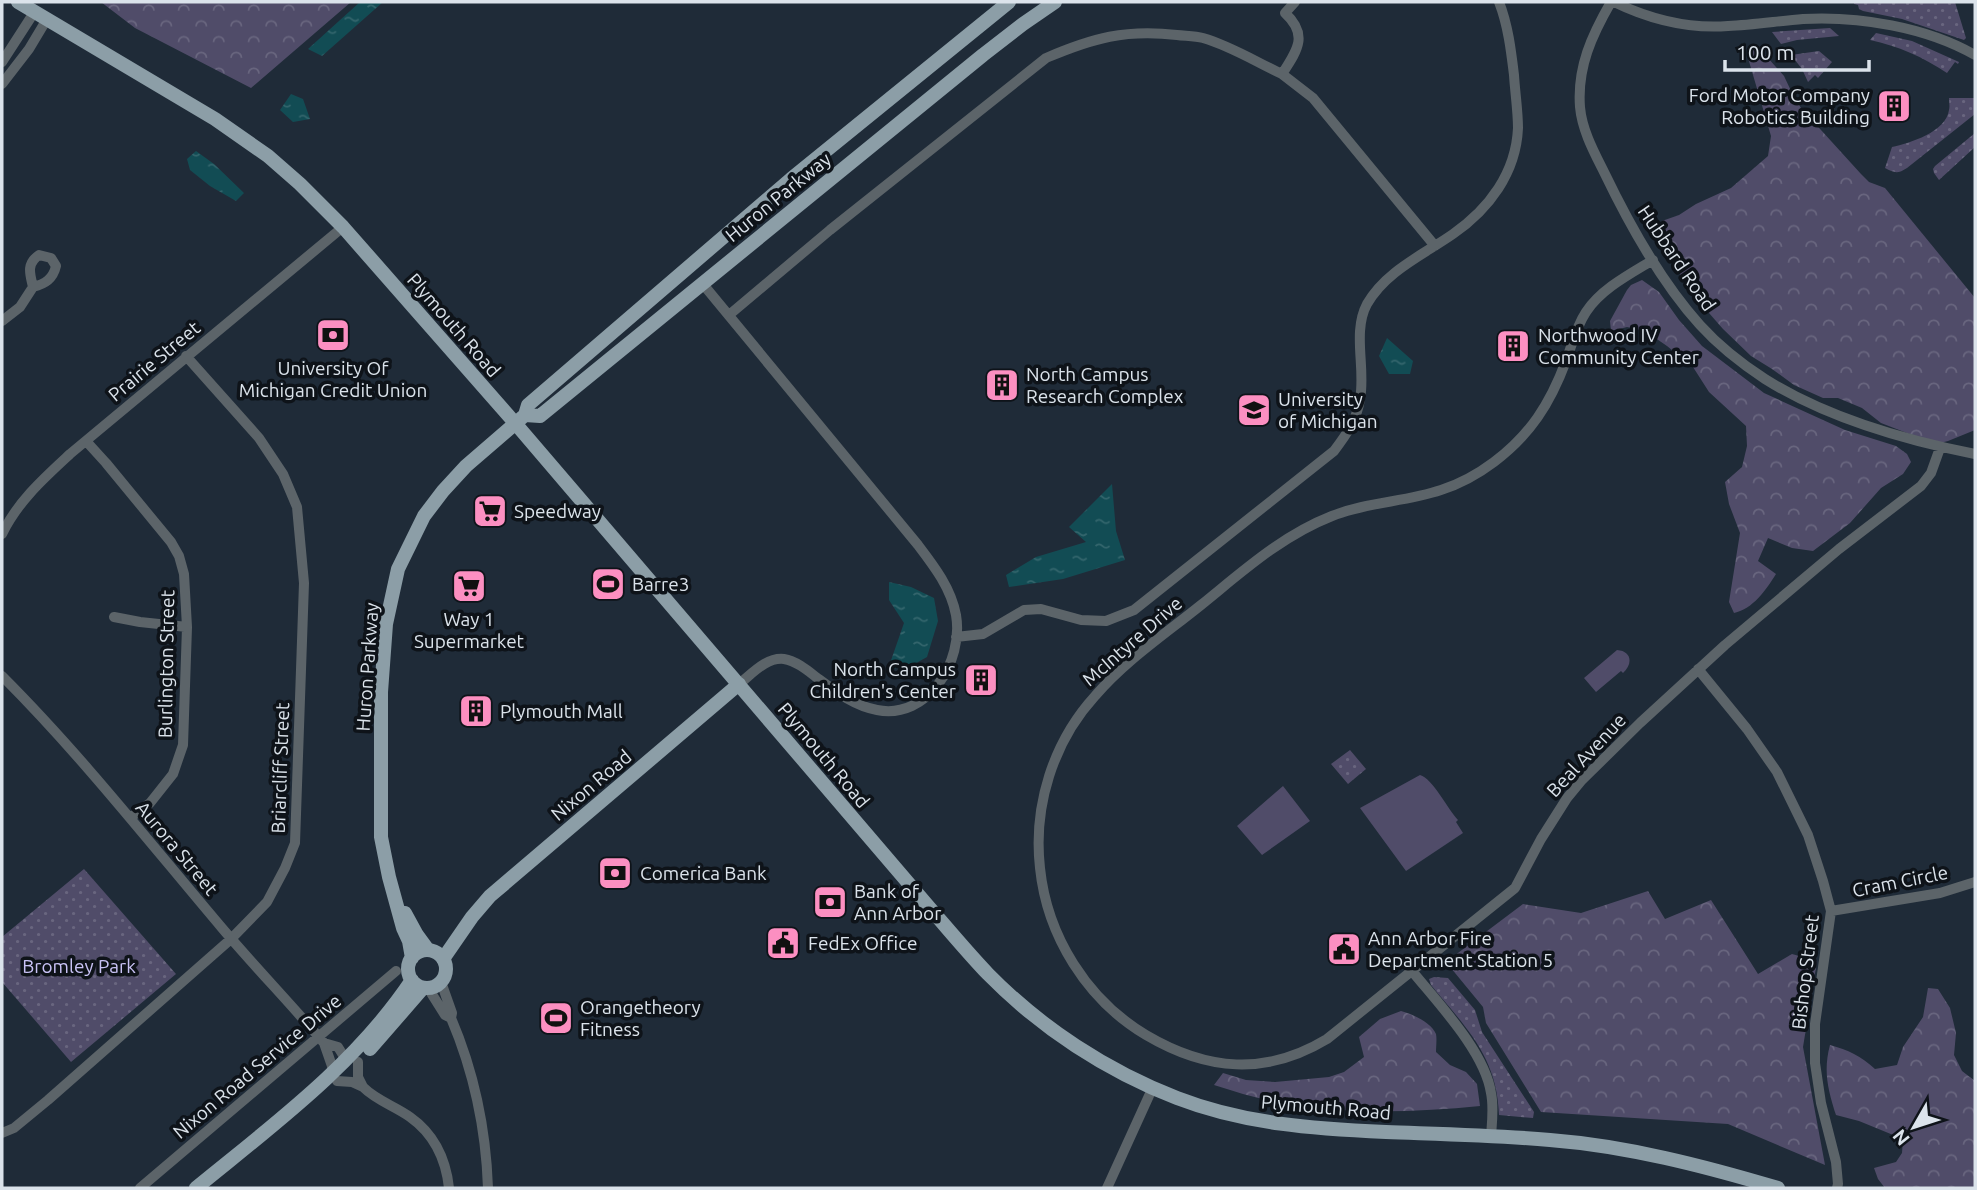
<svg xmlns="http://www.w3.org/2000/svg" width="1977" height="1190" viewBox="0 0 1977 1190" font-family="Ubuntu,sans-serif">
	<defs>
		<pattern id="grass-dots" width="8" height="8" patternUnits="userSpaceOnUse" patternTransform="scale(1.75)"><rect width="8" height="8" fill="#504c69"/><path d="M2 2h.1M6 6h.1" fill="none" stroke="#69667f" stroke-width="1.8" stroke-linecap="round"/></pattern>
		<pattern id="forest-crowns" width="20" height="18" patternUnits="userSpaceOnUse" patternTransform="scale(1.75)"><rect width="20" height="18" fill="#504c69"/><path d="M2 6a3 3 0 1 1 6 0M12 15a3 3 0 1 1 6 0" fill="none" stroke="#69667f"/></pattern>
		<pattern id="water-ripples" width="26" height="14" patternUnits="userSpaceOnUse" patternTransform="scale(1.75)"><rect width="26" height="14" fill="#124c54"/><path d="M2 4q2-2 4 0t4 0M15 11q2-2 4 0t4 0" fill="none" stroke="#34666d"/></pattern>
	</defs>
	<rect width="100%" height="100%" fill="#1f2b38"/>
	<path fill="url(#grass-dots)" d="M 1854,2 L 1955,2 L 1966,38 L 1964,40 L 1902,19 L 1863,11 L 1859,9 L 1858,5 L 1854,4 Z
		M 1830,28 L 1839,36 L 1797,40 L 1781,44 L 1772,32 Z
		M 1876,33 L 1912,41 L 1959,62 L 1958,64 L 1955,62 L 1947,73 C 1923,57 1898,46 1870,40 Z
		M 1819,51 L 1832,62 L 1818,78 L 1815,75 L 1808,82 L 1802,69 L 1791,55 Z
		M 1949,98 L 1975,98 L 1975,114 L 1907,168 C 1898,174 1894,173 1885,168 L 1892,147 C 1910,143 1946,132 1949,110 C 1950,106 1949,102 1949,98 Z
		M 1975,133 L 1975,147 L 1939,180 L 1934,173 L 1933,169 L 1935,166 Z
		M 1350,750 L 1366,769 L 1348,784 L 1331,764 Z
		M 84,869 L 176,974 L 71,1062 L 2,982 L 2,937 Z
		M 1434,977 L 1448,978 L 1475,1010 L 1482,1032 L 1534,1112 L 1533,1118 L 1499,1115 C 1497,1056 1466,1028 1431,985 L 1429,979 Z"/>
	<path fill="url(#forest-crowns)" d="M 101,2 L 351,2 L 251,88 L 135,28 Z
		M 1758,47 L 1784,76 L 1792,93 L 1801,108 L 1861,174 L 1869,182 L 1885,188 L 1975,298 L 1975,430 L 1948,441 L 1940,443 L 1925,440 L 1881,423 L 1862,408 L 1838,398 L 1823,398 L 1794,385 L 1772,369 L 1751,356 L 1723,329 L 1702,305 L 1684,281 L 1663,247 L 1657,233 L 1659,225 L 1662,221 L 1679,215 L 1696,204 L 1731,188 L 1768,156 L 1771,136 L 1748,58 L 1750,48 Z
		M 1642,280 L 1659,292 L 1679,320 L 1702,346 L 1764,393 L 1845,430 L 1896,446 L 1907,454 L 1911,462 L 1903,474 L 1881,488 L 1850,523 L 1813,551 L 1792,548 L 1768,538 L 1758,561 L 1776,574 C 1766,590 1753,609 1734,613 L 1729,602 L 1740,533 L 1729,504 L 1725,482 L 1742,467 L 1747,446 L 1746,426 L 1709,392 L 1693,367 L 1667,346 L 1645,331 L 1627,327 L 1611,331 L 1610,321 L 1627,290 L 1631,285 Z
		M 1648,891 L 1665,919 L 1711,900 L 1758,974 L 1792,954 L 1817,961 L 1803,1047 L 1825,1165 L 1728,1124 L 1541,1112 L 1486,1023 L 1483,1007 L 1446,962 L 1523,904 L 1581,913 Z
		M 1928,988 L 1938,989 L 1950,1008 L 1956,1033 L 1954,1055 L 1962,1071 L 1975,1081 L 1975,1188 L 1885,1188 L 1878,1179 L 1874,1168 L 1896,1162 L 1902,1153 L 1903,1139 L 1859,1121 L 1836,1115 C 1828,1090 1823,1071 1830,1045 C 1848,1050 1861,1056 1875,1069 L 1897,1065 L 1903,1047 L 1923,1017 Z
		M 1401,1011 C 1412,1014 1431,1022 1436,1034 C 1437,1039 1436,1047 1436,1052 L 1450,1065 L 1466,1072 L 1477,1084 L 1480,1106 C 1420,1112 1358,1114 1298,1106 C 1269,1102 1242,1094 1214,1085 L 1223,1073 L 1246,1080 L 1275,1082 L 1329,1077 L 1344,1072 L 1364,1057 L 1359,1037 L 1380,1019 Z"/>
	<path fill="#504c69" d="M 1617,650 C 1632,651 1633,664 1623,673 L 1621,671 L 1596,692 L 1584,678 Z
		M 1420,775 C 1433,779 1447,808 1458,820 L 1456,822 L 1463,833 L 1406,871 L 1360,808 Z
		M 1283,786 L 1310,821 L 1262,855 L 1237,826 Z"/>
	<path fill="url(#water-ripples)" d="M 360,2 L 383,2 L 322,56 L 308,49 Z
		M 291,94 L 303,99 L 310,119 L 293,122 L 280,110 Z
		M 196,151 L 214,164 L 244,193 L 236,201 L 210,186 L 190,170 L 187,159 Z
		M 1387,338 L 1413,361 L 1410,374 L 1389,374 L 1379,356 Z
		M 1112,484 L 1116,531 L 1125,560 L 1063,579 L 1009,587 L 1006,575 L 1036,557 L 1086,542 L 1069,527 Z
		M 889,582 L 911,587 L 934,598 L 938,621 L 927,657 L 909,667 L 888,669 L 904,623 L 889,600 Z"/>
	<g fill="none" stroke-linecap="round" stroke-linejoin="round">
		<path stroke="#5c6469" stroke-width="10" d="M 1611,2 C 1592,35 1577,67 1580,107 C 1582,130 1594,152 1604,172 C 1629,224 1661,282 1700,325 C 1719,346 1742,364 1765,379 C 1827,418 1904,440 1975,454
			M 1614,2 C 1649,19 1688,29 1728,26 C 1753,25 1778,21 1803,19 C 1859,16 1926,27 1975,55
			M 2,62 L 35,11
			M 1282,74 L 1313,98 L 1435,246
			M 2,84 L 29,49 L 47,19
			M 1653,260 C 1630,274 1601,289 1586,312 C 1576,327 1572,345 1566,361 C 1550,404 1530,435 1494,462 C 1478,474 1460,484 1441,490 C 1405,502 1367,502 1332,516 C 1281,536 1242,572 1201,605 C 1165,634 1125,661 1095,696 C 1053,742 1033,806 1040,868 C 1047,936 1087,1000 1146,1035 C 1207,1071 1266,1076 1327,1039 L 1515,888 L 1541,839 L 1567,798 L 1581,781 L 1640,723 L 1725,645 L 1839,549 L 1921,486 L 1931,473 L 1940,448
			M 702,283 L 918,545 C 934,566 951,588 956,615 C 964,661 928,720 877,710 C 854,706 835,691 816,677 C 807,670 796,661 784,659 C 766,657 752,674 739,684
			M 729,315 L 830,230 L 1046,58 C 1093,38 1125,29 1177,35 C 1185,36 1195,36 1203,38 C 1231,46 1256,62 1282,74 C 1297,51 1309,35 1285,13 L 1295,2
			M 2,321 L 20,307 L 33,287 C 45,284 53,279 56,266 L 51,258 L 39,255 C 26,264 30,274 33,287
			M 86,441 L 106,463 L 171,542 L 179,556 L 184,574 L 187,627 L 183,745 L 173,774 L 150,803 L 130,818
			M 2,534 C 18,501 44,478 70,454 L 343,227
			M 114,617 L 140,622 L 187,627
			M 956,637 L 983,634 L 1024,610 L 1041,609 L 1081,620 L 1106,621 L 1134,610 L 1334,451 C 1346,435 1357,420 1360,399 C 1366,369 1352,332 1367,304 C 1386,271 1423,255 1453,234 C 1489,209 1516,173 1518,128 C 1518,111 1515,92 1514,75 C 1511,50 1508,25 1499,2
			M 1698,669 L 1747,729 L 1777,772 L 1808,835 L 1823,881 L 1831,911 L 1815,1024 L 1815,1063 L 1821,1103 L 1836,1162 L 1838,1184 L 1837,1188
			M 2,676 C 81,755 150,843 222,928 C 255,967 291,1004 324,1043
			M 1831,911 L 1940,893 L 1975,882
			M 1412,971 C 1438,1003 1485,1052 1491,1093 C 1494,1107 1492,1122 1491,1136
			M 441,982 L 452,1013 L 451,1018 C 474,1072 486,1130 488,1188
			M 428,988 L 445,1015 L 451,1018
			M 332,1073 L 332,1066 L 324,1043 L 338,1047 L 346,1060
			M 337,1081 L 352,1082 L 363,1087 L 358,1077 L 358,1062
			M 363,1087 C 377,1101 395,1106 410,1117 C 434,1134 446,1160 449,1188
			M 2,1133 L 14,1128 L 48,1100 L 231,939 L 267,902 L 285,868 L 295,843 L 304,583 L 297,507 L 283,474 L 259,438 L 186,356
			M 140,1188 L 396,971
			M 1107,1188 L 1153,1087"/>
		<path stroke="#8c9ea7" stroke-width="14" d="M 18,2 L 215,119 L 268,156 L 300,184 L 343,227 L 515,423 L 928,906 C 948,929 967,952 988,974 C 1041,1028 1107,1071 1177,1098 C 1244,1124 1315,1129 1386,1132 C 1440,1134 1495,1135 1550,1140 C 1627,1146 1704,1166 1778,1188
			M 525,415 L 540,416 L 983,55 L 1023,24 L 1055,2
			M 405,913 L 417,935 L 428,950
			M408 969a19 19 0 1 1 38 0a19 19 0 1 1-38 0Z
			M 412,958 L 409,941 L 403,928 L 389,877 L 381,837 L 381,692 L 386,624 L 398,569 L 424,516 L 443,491 L 466,466 L 525,415 L 528,405 L 791,179 L 1009,2
			M 443,959 L 472,917 L 490,896 L 739,684
			M 370,1049 L 423,988
			M 196,1188 C 273,1125 356,1064 412,980"/>
	</g>
	<defs>
		<g id="building-square" transform="scale(1.75)"><rect x="-9" y="-9" width="18" height="18" rx="4" fill="#fc8fc1" stroke="#0e1319"/><path d="M-4-6H4V6H1V3H-1V6H-4ZM-2.5-4.3h1.7v1.8h-1.7ZM.8-4.3h1.7v1.8H.8ZM-2.5-1h1.7V.8h-1.7ZM.8-1h1.7V.8H.8Z" fill="#111"/></g>
		<g id="bank-square" transform="scale(1.75)"><rect x="-9" y="-9" width="18" height="18" rx="4" fill="#fc8fc1" stroke="#0e1319"/><path d="M-6-4H6V4H-6ZM0-2.3a2.3 2.3 0 1 0 0 4.6a2.3 2.3 0 1 0 0-4.6Z" fill="#111"/></g>
		<g id="university-square" transform="scale(1.75)"><rect x="-9" y="-9" width="18" height="18" rx="4" fill="#fc8fc1" stroke="#0e1319"/><path d="M0-5L7-2L0 1L-7-2ZM-4 1L0 2.5L4 1V4Q0 6-4 4Z" fill="#111"/></g>
		<g id="supermarket-square" transform="scale(1.75)"><rect x="-9" y="-9" width="18" height="18" rx="4" fill="#fc8fc1" stroke="#0e1319"/><path d="M-6-5.5h2.5l.6 2H6L4.5 2H-2.5L-4.4-4H-6ZM-1.5 3.2a1.3 1.3 0 1 0 .1 0ZM3 3.2a1.3 1.3 0 1 0 .1 0Z" fill="#111"/></g>
		<g id="stadium-square" transform="scale(1.75)"><rect x="-9" y="-9" width="18" height="18" rx="4" fill="#fc8fc1" stroke="#0e1319"/><path d="M0-5a6.5 5 0 1 0 0 10a6.5 5 0 1 0 0-10ZM-3.5-1.8h7v3.6h-7Z" fill="#111"/></g>
		<g id="civic-square" transform="scale(1.75)"><rect x="-9" y="-9" width="18" height="18" rx="4" fill="#fc8fc1" stroke="#0e1319"/><path d="M-.6-6.5H3V-4.5H.6V-3L4-1V1h2V6H-6V1h2V-1L-.6-3ZM-1.2 2.5V6h2.4V2.5Z" fill="#111"/></g>
	</defs>
	<g fill-rule="evenodd">
		<use href="#building-square" x="1894" y="106"/>
		<use href="#bank-square" x="333" y="335"/>
		<use href="#building-square" x="1513" y="346"/>
		<use href="#building-square" x="1002" y="385"/>
		<use href="#university-square" x="1254" y="410"/>
		<use href="#supermarket-square" x="490" y="511"/>
		<use href="#stadium-square" x="608" y="584"/>
		<use href="#supermarket-square" x="469" y="586"/>
		<use href="#building-square" x="981" y="680"/>
		<use href="#building-square" x="476" y="711"/>
		<use href="#bank-square" x="615" y="873"/>
		<use href="#bank-square" x="830" y="902"/>
		<use href="#civic-square" x="783" y="943"/>
		<use href="#civic-square" x="1344" y="949"/>
		<use href="#stadium-square" x="556" y="1018"/>
	</g>
	<g text-anchor="middle" dominant-baseline="central" stroke-width="7" stroke-linejoin="round" paint-order="stroke">
		<g font-size="19" fill="#dbe3eb" stroke="#0e1319" text-anchor="start">
			<text x="1870" y="95" text-anchor="end">Ford Motor Company<tspan x="1870" dy="22">Robotics Building</tspan></text>
			<text x="1538" y="335">Northwood IV<tspan x="1538" dy="22">Community Center</tspan></text>
			<text x="333" y="368" text-anchor="middle">University Of<tspan x="333" dy="22">Michigan Credit Union</tspan></text>
			<text x="1026" y="374">North Campus<tspan x="1026" dy="22">Research Complex</tspan></text>
			<text x="1278" y="399">University<tspan x="1278" dy="22">of Michigan</tspan></text>
			<text x="514" y="511">Speedway</text>
			<text x="632" y="584">Barre3</text>
			<text x="469" y="619" text-anchor="middle">Way 1<tspan x="469" dy="22">Supermarket</tspan></text>
			<text x="956" y="669" text-anchor="end">North Campus<tspan x="956" dy="22">Children's Center</tspan></text>
			<text x="500" y="711">Plymouth Mall</text>
			<text x="640" y="873">Comerica Bank</text>
			<text x="854" y="891">Bank of<tspan x="854" dy="22">Ann Arbor</tspan></text>
			<text x="1368" y="938">Ann Arbor Fire<tspan x="1368" dy="22">Department Station 5</tspan></text>
			<text x="808" y="943">FedEx Office</text>
			<text x="580" y="1007">Orangetheory<tspan x="580" dy="22">Fitness</tspan></text>
		</g>
		<g font-size="19" fill="#dbe3eb" stroke="#0e1319">
			<text transform="translate(778 197) rotate(-39)">Huron Parkway</text>
			<text transform="translate(1677 258) rotate(56)">Hubbard Road</text>
			<text transform="translate(454 325) rotate(49)">Plymouth Road</text>
			<text transform="translate(154 361) rotate(-40)">Prairie Street</text>
			<text transform="translate(1132 641) rotate(-41)">McIntyre Drive</text>
			<text transform="translate(166 664) rotate(-89)">Burlington Street</text>
			<text transform="translate(367 667) rotate(-86)">Huron Parkway</text>
			<text transform="translate(824 755) rotate(50)">Plymouth Road</text>
			<text transform="translate(1586 755) rotate(-47)">Beal Avenue</text>
			<text transform="translate(280 768) rotate(-88)">Briarcliff Street</text>
			<text transform="translate(591 785) rotate(-40)">Nixon Road</text>
			<text transform="translate(177 848) rotate(50)">Aurora Street</text>
			<text transform="translate(1900 881) rotate(-11)">Cram Circle</text>
			<text transform="translate(1805 972) rotate(-83)">Bishop Street</text>
			<text transform="translate(257 1066) rotate(-40)">Nixon Road Service Drive</text>
			<text transform="translate(1326 1107) rotate(5)">Plymouth Road</text>
		</g>
		<g font-size="19" fill="#c9c3f6" stroke="#0e1319">
			<text x="79" y="966">Bromley Park</text>
		</g>
	</g>
	<rect width="1977" height="1190" fill="none" stroke="#dbe3eb" stroke-width="7"/>
	<g transform="translate(1914 1127) rotate(231)" stroke="#0e1319" stroke-width="5" paint-order="stroke">
	<path d="M0-5L12 26L0 18L-12 26Z" fill="#dbe3eb"/>
	<text y="-10" font-size="19" font-weight="bold" text-anchor="middle" fill="#dbe3eb">N</text>
	</g>
	<path d="M1725 60v10h144v-10" fill="none" stroke="#dbe3eb" stroke-width="3.5"/>
	<text x="1736" y="60" font-size="21" fill="#dbe3eb" stroke="#0e1319" stroke-width="5" paint-order="stroke">100 m</text>
</svg>
